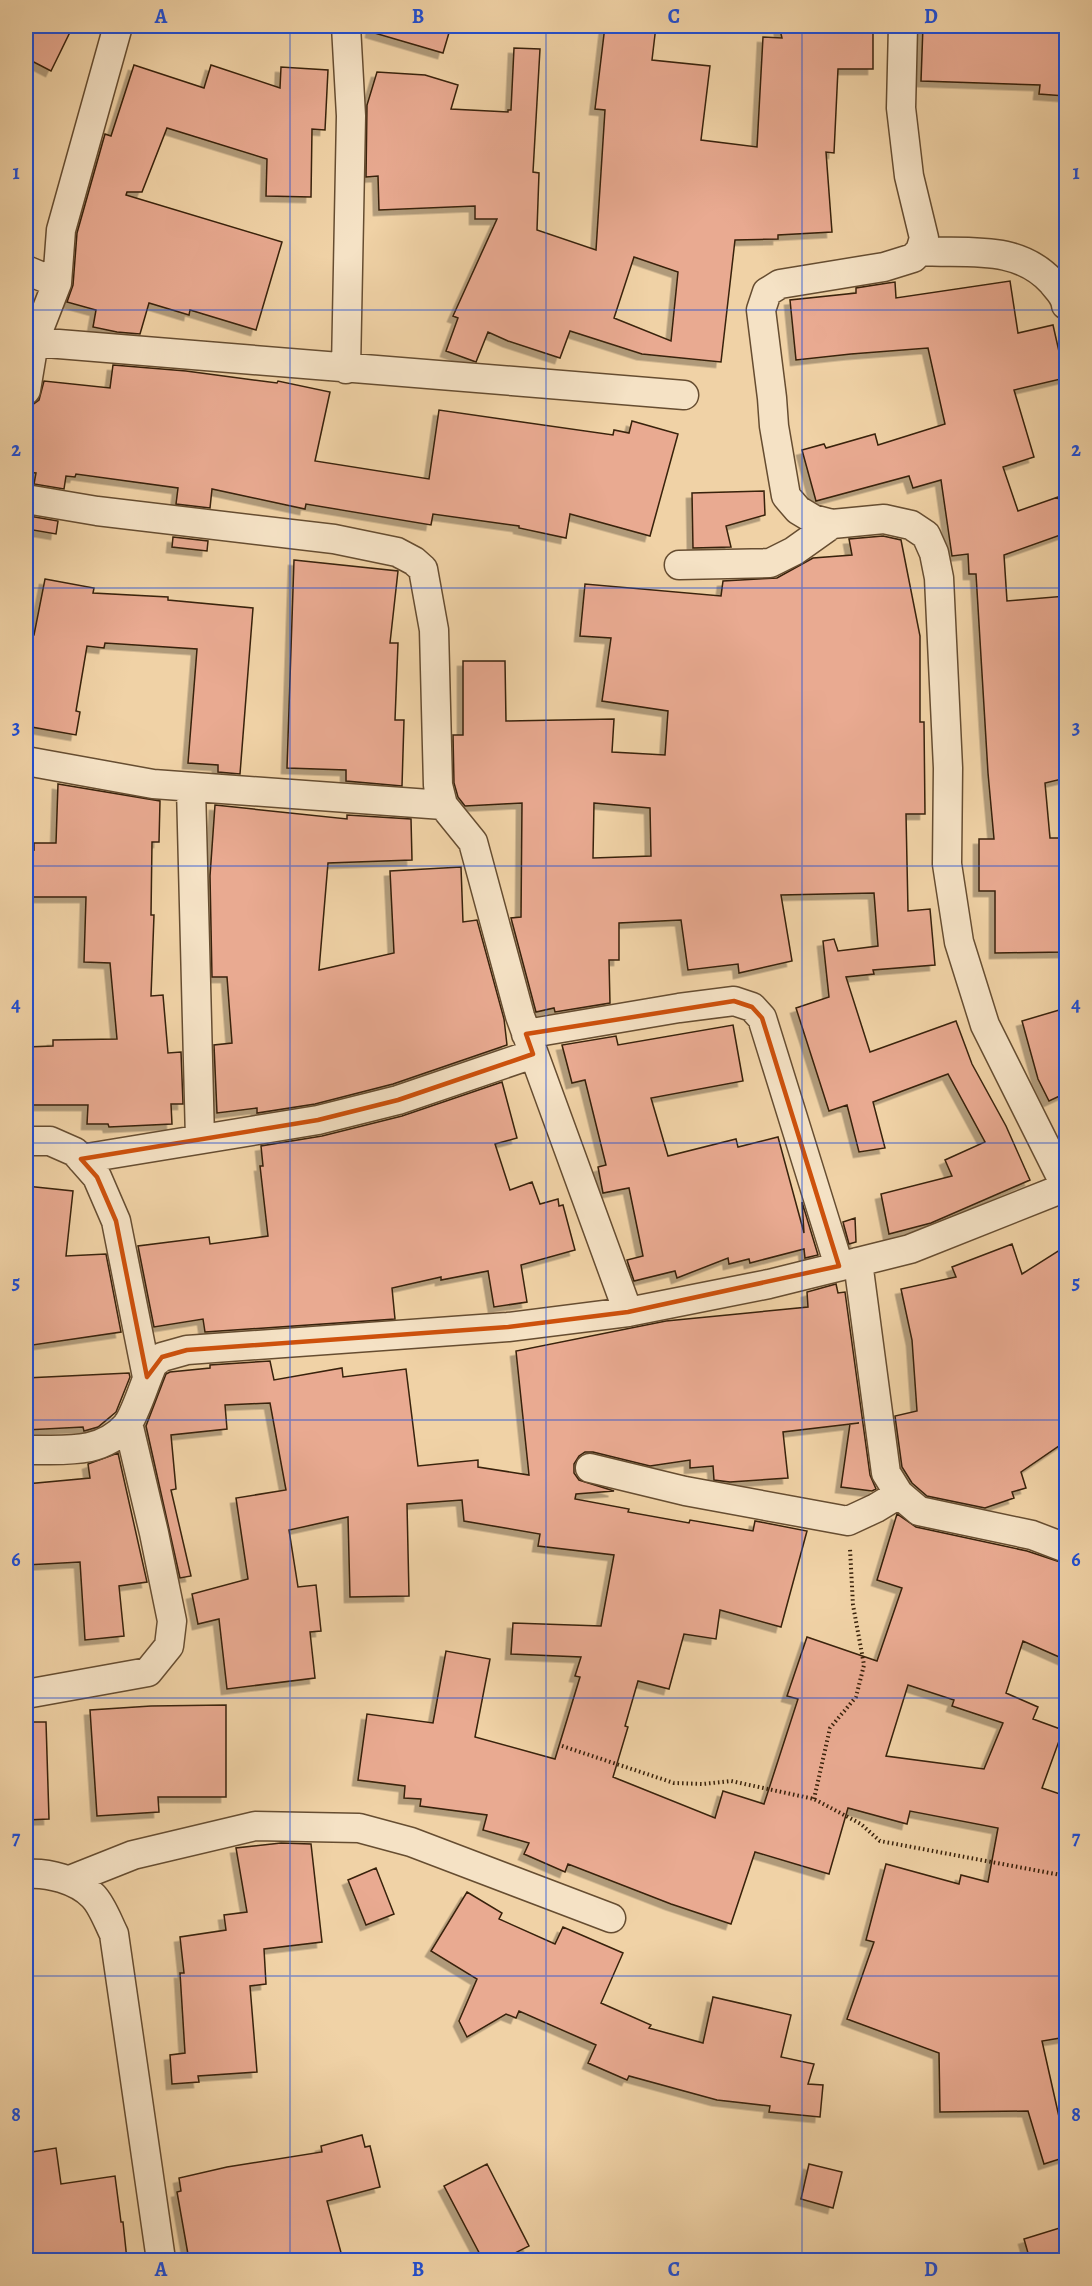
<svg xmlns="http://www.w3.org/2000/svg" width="1092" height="2286" viewBox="0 0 1092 2286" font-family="Alegreya,serif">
	<defs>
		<filter id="shadow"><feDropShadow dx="-5.5" dy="5.5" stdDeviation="0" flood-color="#0004"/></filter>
	</defs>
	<rect width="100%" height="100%" fill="#f0d2a6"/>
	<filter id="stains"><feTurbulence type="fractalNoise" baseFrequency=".00333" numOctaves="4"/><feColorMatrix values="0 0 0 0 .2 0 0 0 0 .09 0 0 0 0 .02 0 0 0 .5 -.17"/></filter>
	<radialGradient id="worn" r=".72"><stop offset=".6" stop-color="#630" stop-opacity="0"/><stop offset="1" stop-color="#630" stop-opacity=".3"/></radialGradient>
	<path fill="#e9aa91" stroke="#38210a" stroke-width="1.5" fill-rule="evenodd" filter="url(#shadow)" d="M 26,26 L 73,26 L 51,71 L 26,58 Z
		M 372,26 L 451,26 L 443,53 L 371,32 Z
		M 605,26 L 656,26 L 652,60 L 710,66 L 701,140 L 757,147 L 763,37 L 782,38 L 779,26 L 873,26 L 873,69 L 838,69 L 834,153 L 826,152 L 832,232 L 778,235 L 778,239 L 735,240 L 721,362 L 642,354 L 570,331 L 560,358 L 508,341 L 488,332 L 476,362 L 446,351 L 458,318 L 453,316 L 497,219 L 475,219 L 475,206 L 379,210 L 378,176 L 366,177 L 367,105 L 377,72 L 425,75 L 458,85 L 451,109 L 508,112 L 508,110 L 511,110 L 514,48 L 540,49 L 533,172 L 539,173 L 537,230 L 596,250 L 605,110 L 595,109 ZM 634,257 L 678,272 L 671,341 L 614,318 Z
		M 923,26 L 1066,26 L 1065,96 L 1039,94 L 1040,85 L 921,81 Z
		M 134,65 L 204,88 L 211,65 L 280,88 L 281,67 L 328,70 L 325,130 L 312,129 L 311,197 L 266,196 L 267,159 L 167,128 L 142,192 L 127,192 L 126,195 L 282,242 L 256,330 L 190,310 L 189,315 L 149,303 L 140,334 L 117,332 L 93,327 L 96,310 L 67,302 L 73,285 L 77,233 L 105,134 L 111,136 Z
		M 1010,281 L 1018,333 L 1053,325 L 1065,378 L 1014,390 L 1034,457 L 1003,467 L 1018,511 L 1058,497 L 1059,501 L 1066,499 L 1066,533 L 1004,555 L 1007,601 L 1066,596 L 1066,778 L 1045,783 L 1050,838 L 1065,838 L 1066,841 L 1066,952 L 995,953 L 995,891 L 979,891 L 979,839 L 994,839 L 988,773 L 976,574 L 969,574 L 968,554 L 952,556 L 941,480 L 913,488 L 909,476 L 816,501 L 802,450 L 824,444 L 826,448 L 875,434 L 878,445 L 945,424 L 928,348 L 851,354 L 796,360 L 790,300 L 856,293 L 856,288 L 888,283 L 895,282 L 896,298 Z
		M 113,365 L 186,371 L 277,383 L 278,381 L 330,392 L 315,461 L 429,479 L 439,410 L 613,435 L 614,430 L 629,433 L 632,421 L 678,434 L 650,536 L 570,514 L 566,538 L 519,528 L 519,526 L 433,514 L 431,525 L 306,504 L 305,509 L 212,489 L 210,508 L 176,504 L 178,488 L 76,474 L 75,477 L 66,476 L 64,489 L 34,484 L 36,473 L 26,472 L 26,462 L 31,406 L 39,400 L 44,381 L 110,388 Z
		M 764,491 L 765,515 L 726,526 L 731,547 L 693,548 L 692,493 Z
		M 29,516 L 58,521 L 56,534 L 27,529 Z
		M 883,536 L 901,540 L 920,636 L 920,722 L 924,722 L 925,814 L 906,814 L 908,911 L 930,909 L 935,965 L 873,970 L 874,974 L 846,977 L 870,1052 L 956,1021 L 972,1064 L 1006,1126 L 1030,1180 L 931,1223 L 889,1234 L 881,1194 L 952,1176 L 945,1160 L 985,1142 L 948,1074 L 873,1102 L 885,1148 L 859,1152 L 847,1105 L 829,1111 L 796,1008 L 829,997 L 823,941 L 834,939 L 838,951 L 878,946 L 874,893 L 781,895 L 792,961 L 739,973 L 738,964 L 688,970 L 681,920 L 619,923 L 619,960 L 609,960 L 610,1003 L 555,1012 L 554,1008 L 536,1012 L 511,918 L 521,917 L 522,803 L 465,806 L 458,797 L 454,783 L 453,735 L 463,735 L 463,661 L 505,661 L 506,721 L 614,719 L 612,752 L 665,755 L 668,711 L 602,701 L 611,638 L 580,636 L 585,584 L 721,596 L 723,581 L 777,578 L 813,558 L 852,555 L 849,539 ZM 594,803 L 650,808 L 651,856 L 593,858 Z
		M 173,537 L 208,541 L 207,551 L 172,547 Z
		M 294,560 L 398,571 L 390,643 L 398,643 L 395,720 L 404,720 L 402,786 L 346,781 L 346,770 L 287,768 Z
		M 45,579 L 94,588 L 93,593 L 168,597 L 168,600 L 253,608 L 240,774 L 218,772 L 218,765 L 188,763 L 197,649 L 105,643 L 104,648 L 87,646 L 76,711 L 80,712 L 76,735 L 26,726 L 26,634 L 34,635 Z
		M 58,784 L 160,801 L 159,842 L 152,842 L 151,915 L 154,915 L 151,996 L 163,995 L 168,1053 L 181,1052 L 183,1104 L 171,1104 L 172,1124 L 109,1127 L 108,1124 L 87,1124 L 88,1105 L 27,1105 L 26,1047 L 53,1046 L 53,1040 L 117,1039 L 110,963 L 84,962 L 86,897 L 26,897 L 26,847 L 34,850 L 34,843 L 56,843 Z
		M 215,805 L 347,819 L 347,815 L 411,819 L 412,860 L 328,863 L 319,970 L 394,953 L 390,871 L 461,867 L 463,922 L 477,920 L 504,1019 L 507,1045 L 393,1084 L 315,1104 L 257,1113 L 257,1108 L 217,1113 L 214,1045 L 232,1043 L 227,977 L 212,977 L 210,876 Z
		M 1066,1008 L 1066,1093 L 1049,1101 L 1038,1079 L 1022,1021 Z
		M 733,1025 L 743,1081 L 651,1098 L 668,1156 L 736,1139 L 738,1147 L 778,1137 L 804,1233 L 802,1202 L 818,1255 L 805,1258 L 804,1249 L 750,1263 L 749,1259 L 729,1264 L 728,1258 L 677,1278 L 675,1271 L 634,1281 L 627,1260 L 643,1256 L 629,1188 L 603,1193 L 598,1167 L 606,1165 L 585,1080 L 572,1083 L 562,1045 L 616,1036 L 618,1045 Z
		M 502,1082 L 517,1138 L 495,1144 L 510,1190 L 532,1182 L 540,1204 L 558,1199 L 559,1206 L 563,1205 L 575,1250 L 521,1265 L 527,1302 L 494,1307 L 488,1271 L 441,1280 L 441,1277 L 392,1288 L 395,1319 L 205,1332 L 203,1319 L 154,1327 L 138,1246 L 209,1237 L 210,1244 L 268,1236 L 260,1166 L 263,1166 L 261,1146 L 322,1136 L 402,1116 Z
		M 26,1186 L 73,1191 L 66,1256 L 106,1254 L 121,1332 L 26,1346 Z
		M 855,1218 L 856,1242 L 849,1244 L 843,1222 Z
		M 1012,1244 L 1022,1274 L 1066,1246 L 1066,1441 L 1021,1472 L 1026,1488 L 1012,1492 L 1014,1498 L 985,1508 L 927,1496 L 912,1483 L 902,1467 L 895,1416 L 917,1411 L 912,1340 L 901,1289 L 956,1277 L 952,1267 Z
		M 836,1284 L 838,1293 L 845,1292 L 870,1475 L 876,1489 L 872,1491 L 841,1487 L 850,1424 L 859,1423 L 783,1432 L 788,1478 L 730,1482 L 714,1480 L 713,1466 L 690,1468 L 690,1460 L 650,1466 L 593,1452 L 585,1452 L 579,1456 L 574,1464 L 574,1473 L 579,1480 L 614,1491 L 576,1494 L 575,1499 L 629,1509 L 628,1512 L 689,1523 L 690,1520 L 753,1531 L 755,1521 L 807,1531 L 781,1627 L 720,1610 L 716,1639 L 684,1634 L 669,1689 L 638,1681 L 625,1726 L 628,1727 L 613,1777 L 715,1818 L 723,1791 L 764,1804 L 798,1699 L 787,1696 L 807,1637 L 877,1661 L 902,1588 L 877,1580 L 897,1514 L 916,1527 L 1027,1551 L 1066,1564 L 1066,1660 L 1023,1641 L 1006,1693 L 1038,1707 L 1033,1719 L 1063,1730 L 1042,1788 L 1066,1796 L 1066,2037 L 1042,2041 L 1062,2130 L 1066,2129 L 1066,2157 L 1044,2164 L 1028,2111 L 940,2112 L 939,2053 L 847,2019 L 874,1942 L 866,1940 L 886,1864 L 959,1884 L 961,1875 L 988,1882 L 998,1828 L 910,1811 L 907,1824 L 848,1808 L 829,1874 L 755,1852 L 731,1924 L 671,1904 L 568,1864 L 565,1872 L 524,1854 L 529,1843 L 483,1830 L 487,1815 L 420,1806 L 421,1799 L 404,1798 L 405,1786 L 358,1780 L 367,1714 L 433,1723 L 446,1651 L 490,1659 L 475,1737 L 555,1759 L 580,1677 L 575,1676 L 581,1657 L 511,1654 L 513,1623 L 601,1626 L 614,1555 L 538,1546 L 540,1534 L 464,1521 L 462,1500 L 407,1504 L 409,1596 L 350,1597 L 348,1517 L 289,1530 L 298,1587 L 316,1585 L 321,1631 L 310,1632 L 315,1678 L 227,1689 L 219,1619 L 198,1624 L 192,1594 L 248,1579 L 236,1498 L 286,1490 L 270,1403 L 225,1405 L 227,1429 L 171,1435 L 176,1489 L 171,1490 L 191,1576 L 180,1578 L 146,1426 L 166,1374 L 170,1372 L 210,1368 L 210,1365 L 270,1361 L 274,1380 L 342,1368 L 343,1377 L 406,1369 L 418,1466 L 478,1460 L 478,1467 L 529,1475 L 516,1351 L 666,1321 L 808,1307 L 807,1292 ZM 908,1685 L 954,1700 L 952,1706 L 1003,1723 L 984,1769 L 886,1756 Z
		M 129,1373 L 130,1377 L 116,1412 L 98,1427 L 84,1431 L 83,1427 L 26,1430 L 26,1378 Z
		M 118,1453 L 147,1582 L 119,1586 L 124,1636 L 85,1640 L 80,1562 L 26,1565 L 26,1484 L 90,1478 L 88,1464 Z
		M 226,1705 L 226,1797 L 158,1797 L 159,1812 L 97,1816 L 90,1710 L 151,1706 Z
		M 26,1722 L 46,1722 L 49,1819 L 26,1820 Z
		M 281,1843 L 311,1844 L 322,1942 L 264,1949 L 266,1984 L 250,1986 L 257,2072 L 198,2076 L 199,2082 L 172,2084 L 170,2055 L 185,2053 L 180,1973 L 184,1973 L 180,1937 L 226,1930 L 224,1915 L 247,1912 L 236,1848 Z
		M 376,1868 L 394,1914 L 366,1925 L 348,1880 Z
		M 467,1892 L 502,1913 L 499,1919 L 555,1944 L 563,1927 L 623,1953 L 601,2003 L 651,2025 L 649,2028 L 703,2043 L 713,1997 L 791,2015 L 781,2057 L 814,2064 L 808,2084 L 823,2085 L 820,2117 L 769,2112 L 770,2106 L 717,2100 L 629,2076 L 627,2080 L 588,2063 L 596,2045 L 519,2011 L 516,2018 L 506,2014 L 467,2037 L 459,2021 L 477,1979 L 431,1951 Z
		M 362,2135 L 365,2147 L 370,2146 L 380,2187 L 327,2201 L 343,2260 L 189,2260 L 177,2192 L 181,2191 L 179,2178 L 227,2167 L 322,2152 L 321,2146 Z
		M 56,2148 L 61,2184 L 115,2176 L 121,2222 L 123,2222 L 127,2260 L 26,2260 L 26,2153 Z
		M 487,2164 L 529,2246 L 501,2260 L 483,2260 L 444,2186 Z
		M 809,2164 L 842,2172 L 833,2208 L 801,2199 Z
		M 1066,2226 L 1066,2260 L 1030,2260 L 1024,2239 Z"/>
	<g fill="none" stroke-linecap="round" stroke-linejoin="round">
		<g stroke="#664d31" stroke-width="31">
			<path id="minor" d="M 903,26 L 901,108 L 909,176 L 924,238 L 920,251 L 913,258 L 884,267 L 780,284 L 767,292 L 761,310 L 772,398 L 774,426 L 786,496 L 798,510 L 813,519 L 832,524 L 884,519 L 911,525 L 926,535 L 934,553 L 939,578 L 948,768 L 947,864 L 959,942 L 985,1025 L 1066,1187
				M 920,251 C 968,254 1017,244 1052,282 C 1058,290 1065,295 1066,305
				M 26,270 L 57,283
				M 34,342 L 684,395
				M 346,369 L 351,116 L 346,26
				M 26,390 L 34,342 L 57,283 L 61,230 L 118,26
				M 26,499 L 97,511 L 334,539 L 397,552 L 414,561 L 423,569 L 434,630 L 438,785 L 443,805 L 473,842 L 520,1016 L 628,1312
				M 679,565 L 770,563 L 794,551 L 832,524
				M 26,761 L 153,784 L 443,805
				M 191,788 L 200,1139
				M 526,1034 L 679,1008 L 734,1001 L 752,1007 L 762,1018 L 839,1266
				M 26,1141 L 50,1141 L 75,1152 L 97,1177 L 116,1221 L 147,1377
				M 81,1159 L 318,1120 L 398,1100 L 533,1054
				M 858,1262 L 886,1473 L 899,1494 L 919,1511 L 1032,1535 L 1066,1548
				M 26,1450 C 62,1449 100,1456 127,1425 C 136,1413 146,1379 153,1364 L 162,1357 L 187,1350 L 508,1327 L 628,1312 L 769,1284 L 910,1249 L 1066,1187
				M 590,1468 L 685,1491 L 848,1521 L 876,1508 L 899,1494
				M 26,1694 L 148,1672 L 169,1646 L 172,1621 L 154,1533 L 128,1423
				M 26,1874 C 48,1872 77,1880 93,1896 C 102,1905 108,1922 114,1934 L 161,2260
				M 70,1880 L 133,1855 L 255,1826 L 359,1828 L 411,1842 L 611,1918"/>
		</g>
		<path stroke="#38210a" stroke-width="4" stroke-dasharray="1.5 3" stroke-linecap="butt" d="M 562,1746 L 674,1783 L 703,1784 L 731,1781 L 814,1799 L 861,1824 L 880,1841 L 1066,1876
			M 814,1799 L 830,1728 L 856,1697 L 864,1665 L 853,1605 L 850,1549"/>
		<use href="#minor" stroke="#f5e2c5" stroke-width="28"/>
	</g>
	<path fill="none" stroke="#ce510c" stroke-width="4.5" stroke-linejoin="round" d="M 734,1001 L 752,1007 L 762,1018 L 839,1266 L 628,1312 L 508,1327 L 187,1350 L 162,1357 L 147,1377 L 116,1221 L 97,1177 L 81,1159 L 318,1120 L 398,1100 L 533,1054 L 526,1034 Z"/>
	<path fill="none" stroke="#1d4ed8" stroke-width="1.5" stroke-opacity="0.55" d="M 290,26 L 290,2260M 546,26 L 546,2260M 802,26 L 802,2260M 26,310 L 1066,310M 26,588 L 1066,588M 26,866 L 1066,866M 26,1143 L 1066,1143M 26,1420 L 1066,1420M 26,1698 L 1066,1698M 26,1976 L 1066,1976"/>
	<rect width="1092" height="2286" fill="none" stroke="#f0d2a6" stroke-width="66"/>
	<rect x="33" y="33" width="1026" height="2220" fill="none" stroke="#1d4ed8" stroke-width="2"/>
	<g font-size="20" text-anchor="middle" font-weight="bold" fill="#1d4ed8">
		<text x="161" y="23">A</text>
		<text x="418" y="23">B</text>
		<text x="674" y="23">C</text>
		<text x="931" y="23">D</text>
		<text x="16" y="179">1</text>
		<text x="1076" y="179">1</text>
		<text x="16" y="456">2</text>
		<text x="1076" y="456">2</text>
		<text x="16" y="734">3</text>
		<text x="1076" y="734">3</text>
		<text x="16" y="1011">4</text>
		<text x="1076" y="1011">4</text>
		<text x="16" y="1289">5</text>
		<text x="1076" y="1289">5</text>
		<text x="16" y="1566">6</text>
		<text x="1076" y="1566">6</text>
		<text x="16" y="1844">7</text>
		<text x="1076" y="1844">7</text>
		<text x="16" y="2121">8</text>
		<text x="1076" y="2121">8</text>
		<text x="161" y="2276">A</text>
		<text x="418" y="2276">B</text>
		<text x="674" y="2276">C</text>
		<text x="931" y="2276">D</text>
	</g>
	<rect width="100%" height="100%" filter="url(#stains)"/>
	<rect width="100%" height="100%" fill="url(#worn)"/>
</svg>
